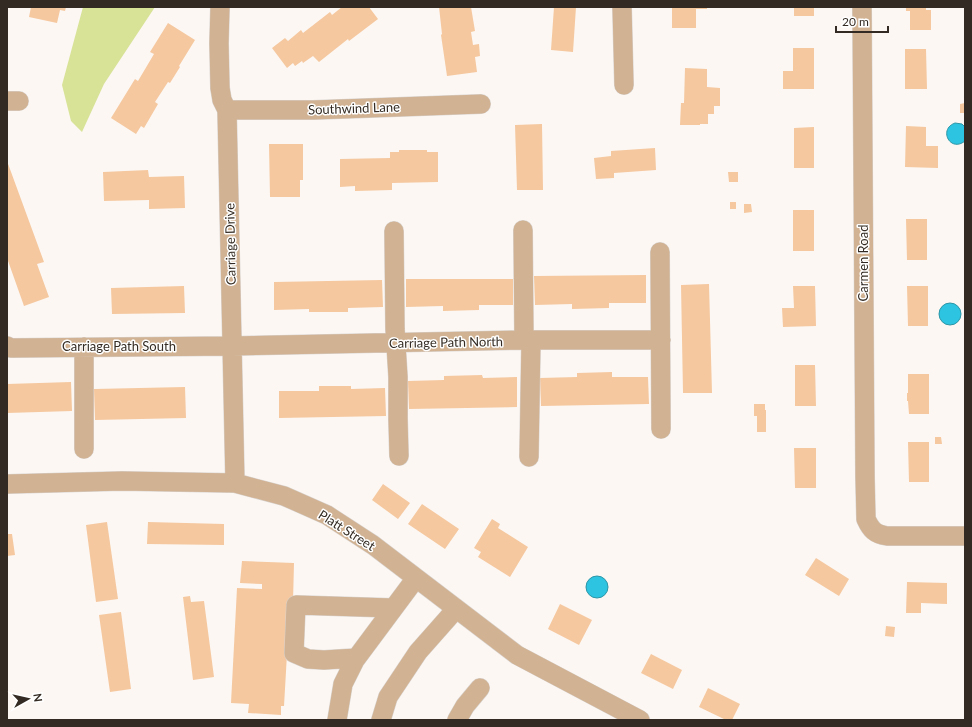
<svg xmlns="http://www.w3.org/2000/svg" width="972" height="727" viewBox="0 0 972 727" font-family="Lato,sans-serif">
	<rect width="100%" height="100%" fill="#fcf7f3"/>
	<path fill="#d8e398" d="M 83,7 L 155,7 L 104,84 L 82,132 L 71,121 L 62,85 Z"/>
	<path fill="#2cc4e0" stroke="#2e96a7" d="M 955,123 L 962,124 L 965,127 L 965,141 C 950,153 938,129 955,123 Z
		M939 314a11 11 0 1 1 22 0a11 11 0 1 1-22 0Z
		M586 587a11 11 0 1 1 22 0a11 11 0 1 1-22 0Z"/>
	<path fill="#f5c89f" d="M 31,7 L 66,7 L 65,11 L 60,10 L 57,23 L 29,17 Z
		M 342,7 L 369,7 L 378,19 L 349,41 L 348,39 L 319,62 L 313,56 L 303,63 L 302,61 L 295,66 L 293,63 L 287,68 L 272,48 L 285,38 L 288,41 L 301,30 L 303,33 L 330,12 L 332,15 Z
		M 439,7 L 471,7 L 475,31 L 471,32 L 473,45 L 479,44 L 480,56 L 475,57 L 477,72 L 447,76 L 441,35 L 442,34 Z
		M 554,7 L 576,7 L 573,52 L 551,50 Z
		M 672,7 L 707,7 L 707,9 L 696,9 L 696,28 L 672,28 Z
		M 794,7 L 814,7 L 814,16 L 794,16 Z
		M 906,7 L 926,7 L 926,10 L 931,10 L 931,30 L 910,30 L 910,11 L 906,11 Z
		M 168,23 L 195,40 L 179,66 L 180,67 L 170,83 L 168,82 L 155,102 L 158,104 L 144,128 L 141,126 L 136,134 L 111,118 L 135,79 L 138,81 L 154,54 L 150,52 Z
		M 793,48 L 814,48 L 814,89 L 783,89 L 783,71 L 793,71 Z
		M 905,49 L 926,49 L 927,89 L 905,89 Z
		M 685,68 L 707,69 L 707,87 L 720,88 L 720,106 L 714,106 L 714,114 L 708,114 L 708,124 L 700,124 L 700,125 L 680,125 L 681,103 L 684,103 Z
		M 965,103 L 965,113 L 960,113 L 960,104 Z
		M 542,124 L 543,190 L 517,190 L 515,125 Z
		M 906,126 L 926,127 L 926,146 L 938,146 L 938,168 L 905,167 Z
		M 814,127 L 814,168 L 794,168 L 794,128 Z
		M 269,144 L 303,144 L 303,180 L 300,180 L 300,197 L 270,197 Z
		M 655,148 L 656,170 L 614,173 L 614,178 L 596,179 L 594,158 L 611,156 L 611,151 Z
		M 399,150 L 427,150 L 427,152 L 438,152 L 438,182 L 392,183 L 392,190 L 355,191 L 355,186 L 340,187 L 340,159 L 390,158 L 390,152 L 399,152 Z
		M 7,161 L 44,262 L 37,264 L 49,297 L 24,306 L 7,258 Z
		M 148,170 L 149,177 L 184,176 L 185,208 L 149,209 L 149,200 L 104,201 L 103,172 Z
		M 728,172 L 738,172 L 738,182 L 729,182 Z
		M 730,202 L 736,202 L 736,209 L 730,209 Z
		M 744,204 L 751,204 L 752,212 L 744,213 Z
		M 793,210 L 814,210 L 814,251 L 793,251 Z
		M 906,219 L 927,219 L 927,260 L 907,260 Z
		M 646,275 L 646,303 L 609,303 L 609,308 L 572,309 L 572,304 L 535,305 L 534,276 Z
		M 406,279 L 513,279 L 513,305 L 479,305 L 479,310 L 443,311 L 443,306 L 406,307 Z
		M 382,280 L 383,307 L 348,308 L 348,312 L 309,312 L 309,309 L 274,310 L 274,282 Z
		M 709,284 L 712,393 L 683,393 L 681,285 Z
		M 184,286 L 185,313 L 112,314 L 111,288 Z
		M 793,286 L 815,286 L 816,326 L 783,327 L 782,308 L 794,308 Z
		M 907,286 L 928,286 L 928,326 L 908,326 Z
		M 795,365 L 815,365 L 816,406 L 795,406 Z
		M 612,372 L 612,377 L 648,377 L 649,404 L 541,406 L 540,378 L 577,377 L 577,373 Z
		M 908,374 L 929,374 L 929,414 L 909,414 L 908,401 L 907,401 L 907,393 L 908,393 Z
		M 482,375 L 483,378 L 517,377 L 517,407 L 409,409 L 408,381 L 444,380 L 444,376 Z
		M 71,382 L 72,411 L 7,413 L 7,384 Z
		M 319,386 L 351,386 L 351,389 L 385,388 L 386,416 L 279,418 L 279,391 L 319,391 Z
		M 185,387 L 186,418 L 95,420 L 94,389 Z
		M 754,404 L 765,404 L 765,410 L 766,410 L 766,432 L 757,432 L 757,416 L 754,416 Z
		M 935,437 L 941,437 L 942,444 L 935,444 Z
		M 908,442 L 929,442 L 929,482 L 909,482 Z
		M 794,448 L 816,448 L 816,488 L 795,488 Z
		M 383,484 L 410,503 L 398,519 L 372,500 Z
		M 422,504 L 459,529 L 445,549 L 408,524 Z
		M 492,519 L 500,524 L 498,528 L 528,547 L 510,577 L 478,557 L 481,552 L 474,548 Z
		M 107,522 L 118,599 L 96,602 L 86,525 Z
		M 148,522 L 224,524 L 224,545 L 147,544 Z
		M 7,534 L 12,534 L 15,555 L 7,556 Z
		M 816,558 L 849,579 L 839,596 L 805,575 Z
		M 242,561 L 294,563 L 293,602 L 290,602 L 284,706 L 281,706 L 281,715 L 248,713 L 249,704 L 231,703 L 237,588 L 262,589 L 262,584 L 240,583 Z
		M 907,582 L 947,583 L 947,604 L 921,603 L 921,613 L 906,613 Z
		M 190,596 L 191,602 L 204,601 L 214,677 L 193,680 L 183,597 Z
		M 560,604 L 592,620 L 579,645 L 548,629 Z
		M 121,612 L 131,689 L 110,692 L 99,615 Z
		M 886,626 L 895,627 L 894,637 L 885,636 Z
		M 651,654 L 682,670 L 673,689 L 641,673 Z
		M 708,688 L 740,704 L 732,720 L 726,720 L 699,707 Z"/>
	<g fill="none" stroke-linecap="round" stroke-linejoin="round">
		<g stroke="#d8d2ce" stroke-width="20">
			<path id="minor" d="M 220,7 L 219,43 L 220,88 L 222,100 L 227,110 L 235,483
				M 622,7 L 624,85
				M 862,7 L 865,477 L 866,519 C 871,530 875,534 887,536 L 965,536
				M 7,101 L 19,101
				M 227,110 L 313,110 L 481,104
				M 523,230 L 524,340
				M 394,231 L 395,329 L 398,377 L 398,419 L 399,456
				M 660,252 L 661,429
				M 7,346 L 11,348 L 232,346 L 524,340 L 661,340
				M 84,449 L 84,347
				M 529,457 L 531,340
				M 7,484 L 122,481 L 235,483 L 284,496 L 327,515 L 373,545 L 517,655 L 640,720
				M 356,658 L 324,660 L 308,659 L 294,653 L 296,605 L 393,608
				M 337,720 L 343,684 L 355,660 L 416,578
				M 381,720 L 388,697 L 418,652 L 456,609
				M 457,720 L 465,706 L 480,688"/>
		</g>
		<use href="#minor" stroke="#d1b292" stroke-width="19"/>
	</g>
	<g text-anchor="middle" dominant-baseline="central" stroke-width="3" stroke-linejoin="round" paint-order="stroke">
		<g font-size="13" fill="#332b23" stroke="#fff">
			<text transform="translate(354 108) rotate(-2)">Southwind Lane</text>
			<text transform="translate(230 244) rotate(-91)">Carriage Drive</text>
			<text transform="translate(863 263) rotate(-90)">Carmen Road</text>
			<text transform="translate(446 342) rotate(-1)">Carriage Path North</text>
			<text x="119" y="346">Carriage Path South</text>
			<text transform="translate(347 530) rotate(32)">Platt Street</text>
		</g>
	</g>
	<rect width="972" height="727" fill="none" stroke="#332b23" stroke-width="16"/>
	<g transform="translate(28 699) rotate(82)" stroke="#ffffff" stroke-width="3" paint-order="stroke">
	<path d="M0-3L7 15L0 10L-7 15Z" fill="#332b23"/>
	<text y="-6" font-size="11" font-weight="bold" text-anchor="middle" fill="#332b23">N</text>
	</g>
	<path d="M836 26v6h52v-6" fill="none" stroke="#332b23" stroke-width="2"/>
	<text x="842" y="26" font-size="12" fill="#332b23" stroke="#ffffff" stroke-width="3" paint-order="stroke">20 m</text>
</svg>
